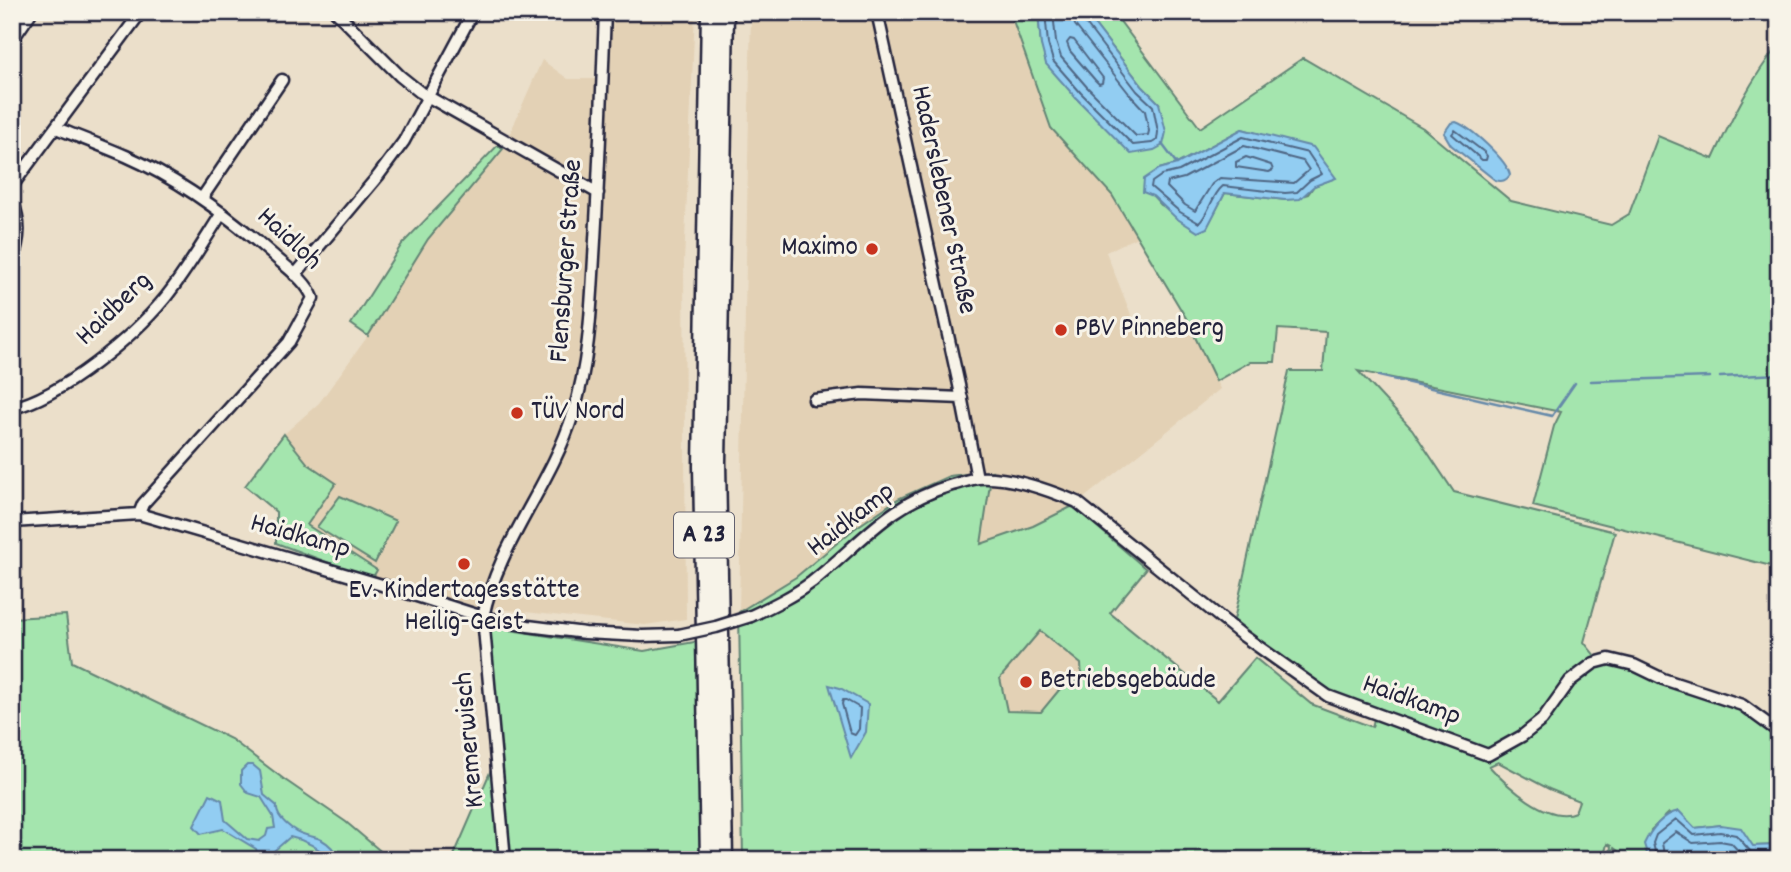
<svg xmlns="http://www.w3.org/2000/svg" width="1791" height="872" viewBox="0 0 1791 872" font-family="Dekko,sans-serif">
	<rect width="100%" height="100%" fill="#ebdfca"/>
	<filter id="ink" filterUnits="userSpaceOnUse"><feTurbulence type="fractalNoise" baseFrequency=".0143" numOctaves="2"/><feDisplacementMap in="SourceGraphic" scale="14" xChannelSelector="R" yChannelSelector="G"/><feConvolveMatrix kernelMatrix="1 2 1 2 8 2 1 2 1" color-interpolation-filters="sRGB"/></filter>
	<g filter="url(#ink)">
		<path fill="#e3d1b5" d="M 599,12 L 695,12 L 684,262 L 686,619 L 645,625 L 478,607 L 372,579 L 377,570 L 306,525 L 335,483 L 308,464 L 284,434 L 319,403 L 368,336 L 428,239 L 503,149 L 542,60 L 568,79 L 597,79 Z
			M 751,12 L 1010,12 L 1051,128 L 1112,195 L 1137,237 L 1106,252 L 1138,332 L 1186,318 L 1220,389 L 1074,506 L 1033,526 L 981,545 L 992,472 L 949,476 L 898,499 L 854,529 L 791,581 L 739,612 Z
			M 1040,631 L 1081,664 L 1082,680 L 1064,684 L 1041,712 L 1006,711 L 1000,678 Z"/>
		<path fill="#a4e5ae" stroke="#638474" stroke-width="2" fill-rule="evenodd" d="M 1010,12 L 1038,12 L 1041,45 L 1076,98 L 1103,124 L 1159,103 L 1143,87 L 1085,12 L 1113,12 L 1200,128 L 1303,58 L 1423,128 L 1511,201 L 1611,225 L 1629,214 L 1658,136 L 1713,159 C 1732,118 1751,79 1779,44 L 1779,568 L 1533,506 L 1554,426 L 1561,412 L 1358,371 L 1412,429 L 1454,492 L 1615,532 L 1584,642 L 1596,657 L 1606,663 L 1631,669 L 1738,707 L 1779,736 L 1779,845 L 1753,846 L 1721,825 L 1695,828 L 1669,813 L 1651,830 L 1649,860 L 1630,860 L 1614,848 L 1610,854 L 1611,846 L 1607,844 L 1603,860 L 743,860 L 739,612 L 796,577 L 854,529 L 898,499 L 949,476 L 992,471 L 981,544 L 1033,526 L 1073,506 L 1146,569 L 1110,613 L 1218,701 L 1255,658 L 1311,704 L 1372,727 L 1377,708 L 1328,692 L 1234,620 L 1289,371 L 1323,371 L 1326,332 L 1278,329 L 1275,362 L 1250,362 L 1216,381 L 1186,318 L 1112,195 L 1051,128 ZM 1242,129 L 1277,139 L 1335,178 L 1314,186 L 1308,194 L 1285,200 L 1225,193 L 1207,227 L 1161,205 L 1153,196 L 1159,169 L 1177,164 ZM 1040,631 L 1081,664 L 1082,680 L 1064,684 L 1041,712 L 1007,711 L 1000,678 ZM 1498,762 L 1549,789 L 1579,801 L 1575,812 C 1548,824 1506,785 1489,766 Z
			M 498,145 L 503,149 L 428,239 L 368,336 L 351,324 L 402,244 Z
			M 284,434 L 308,464 L 336,483 L 307,525 L 377,570 L 372,579 L 276,543 L 276,512 L 245,486 Z
			M 340,496 L 396,521 L 375,563 L 317,527 Z
			M 66,615 L 72,662 L 231,739 L 285,780 L 346,822 L 391,860 L 12,860 L 12,618 Z
			M 490,627 L 644,651 L 700,641 L 702,860 L 452,860 L 500,749 Z"/>
		<path fill="#92cdf2" stroke="#6589a9" stroke-width="2" d="M 1038,12 L 1085,12 L 1143,87 L 1159,103 L 1166,132 L 1163,145 L 1154,150 L 1131,154 L 1076,98 L 1046,64 L 1041,45 Z
			M 1456,122 C 1470,127 1507,160 1510,175 C 1506,181 1502,182 1495,180 L 1451,145 L 1444,133 L 1451,123 Z
			M 1242,129 L 1313,147 L 1336,178 L 1314,186 L 1300,199 L 1285,200 L 1225,193 L 1207,228 L 1198,232 L 1176,218 L 1153,196 L 1143,192 L 1144,179 L 1159,169 L 1177,164 Z
			M 829,685 L 840,688 L 868,704 L 866,732 L 851,758 Z
			M 247,765 L 253,765 L 260,771 L 264,795 L 277,806 C 275,817 293,832 306,835 C 311,837 316,836 322,840 C 330,844 336,852 341,860 L 332,860 C 320,849 306,840 290,837 L 268,856 L 269,860 L 260,860 L 256,849 L 223,829 L 201,834 L 194,826 L 210,794 L 222,800 L 225,820 L 247,839 L 259,841 L 266,836 L 268,829 L 275,828 L 273,816 L 261,797 L 248,793 L 241,784 L 241,771 Z
			M 1679,811 L 1695,828 L 1721,825 L 1741,828 L 1753,846 L 1779,845 L 1779,860 L 1649,860 L 1644,844 C 1651,829 1663,814 1679,811 Z"/>
		<g fill="none" stroke-linecap="round" stroke-linejoin="round">
			<path stroke="#4f6684" stroke-width="2" d="M 1045,12 L 1048,44 L 1053,61 L 1081,93 L 1133,145 L 1152,143 L 1157,140 L 1158,132 L 1153,106 L 1137,91 L 1082,19 L 1080,12
				M 1053,12 L 1056,42 L 1061,57 L 1087,87 L 1136,136 L 1148,135 L 1149,131 L 1145,111 L 1131,96 L 1075,25 L 1071,12
				M 1070,39 L 1074,40 L 1103,78 L 1102,83 L 1099,84 L 1095,80 L 1070,51 L 1067,43 Z
				M 1455,130 L 1484,152 L 1487,156 L 1486,160 L 1482,160 L 1452,134 Z
				M 1243,137 L 1308,153 L 1322,174 L 1310,180 L 1297,192 L 1285,193 L 1223,186 C 1211,196 1209,214 1199,223 L 1180,212 L 1151,187 L 1152,182 L 1162,175 L 1179,171 Z
				M 1244,146 L 1303,161 L 1309,170 L 1294,183 L 1220,178 L 1212,184 L 1195,211 L 1185,205 L 1167,187 L 1168,182 L 1184,178 Z
				M 1246,157 L 1271,165 L 1273,170 L 1269,172 L 1236,167 L 1236,162 Z
				M 843,700 L 846,700 L 860,708 L 859,729 L 855,735 L 850,733 L 842,704 Z
				M 1657,860 L 1653,843 L 1656,835 L 1676,819 L 1694,835 L 1720,832 L 1736,835 L 1751,852 L 1779,853
				M 1665,860 L 1662,843 L 1676,832 L 1693,843 L 1720,841 L 1731,843 L 1747,860"/>
			<path stroke="#6589a9" stroke-width="2.5" d="M 1162,144 L 1177,164
				M 1379,376 L 1552,416 L 1575,383
				M 1720,377 L 1779,374
				M 1591,381 L 1710,377"/>
			<g stroke="#22223b" stroke-width="15">
				<path id="street" d="M 336,12 L 400,76 L 420,92 L 598,193
					M 877,12 L 959,385 L 977,478
					M 56,128 C 79,137 103,146 126,156 C 181,180 229,216 273,255 C 287,268 306,280 313,298 L 289,342 L 143,504 L 139,514
					M 12,186 L 141,12
					M 202,198 L 282,80
					M 12,200 C 21,222 20,239 12,261
					M 295,275 L 378,176 L 404,141 L 473,12
					M 814,400 L 862,394 L 962,398
					M 12,408 C 61,397 133,337 165,298 C 186,272 204,241 222,213
					M 12,522 L 139,514 L 382,585 L 483,617 L 528,626 L 585,633 L 642,636 L 679,635
					M 751,616 C 772,606 793,596 812,582 C 860,544 889,503 952,485 C 960,483 970,479 978,478 C 1009,476 1049,490 1077,502 L 1242,635 L 1328,696 L 1488,755 L 1522,736 L 1542,720 L 1570,681 L 1594,663 L 1609,659 L 1634,665 L 1663,679 L 1742,705 L 1779,732
					M 505,860 L 483,617 C 498,544 551,485 573,414 C 589,363 591,310 594,257 C 599,175 602,94 605,12"/>
			</g>
			<g stroke="#22223b" stroke-width="19">
				<path id="secondary" d="M 12,37 L 29,12"/>
			</g>
			<g stroke="#22223b" stroke-width="23">
				<path id="highway" d="M 710,860 L 703,466 L 711,12
					M 723,860 L 716,462 L 724,12"/>
			</g>
			<use href="#street" stroke="#f7f3e8" stroke-width="10"/>
			<use href="#secondary" stroke="#f7f3e8" stroke-width="14"/>
			<use href="#highway" stroke="#f7f3e8" stroke-width="18"/>
			<g stroke="#22223b" stroke-width="15" stroke-linecap="butt">
				<path id="street-bridge" d="M 679,635 L 716,627 L 751,616"/>
			</g>
			<use href="#street-bridge" stroke="#f7f3e8" stroke-width="10"/>
		</g>
	</g>
	<g fill="#c8321e" stroke="#f7f3e8" stroke-width="2.5">
		<circle cx="872" cy="249" r="7"/>
		<circle cx="1061" cy="330" r="7"/>
		<circle cx="517" cy="413" r="7"/>
		<circle cx="464" cy="564" r="7"/>
		<circle cx="1026" cy="682" r="7"/>
	</g>
	<g text-anchor="middle" dominant-baseline="central" stroke-width="6" stroke-linejoin="round" paint-order="stroke">
		<rect fill="#f7f3e8" stroke="#62616f" stroke-width="2" x="674" y="512.5" width="60" height="45" rx="5"/>
		<g font-size="26" font-weight="bold" fill="#22223b">
			<text x="704" y="535">A 23</text>
		</g>
		<g font-size="28" fill="#22223b" stroke="#f7f3e8">
			<text transform="translate(942 200) rotate(78)">Haderslebener Straße</text>
			<text transform="translate(288 240) rotate(43)">Haidloh</text>
			<text transform="translate(568 261) rotate(-86)">Flensburger Straße</text>
			<text transform="translate(115 310) rotate(-44)">Haidberg</text>
			<text transform="translate(852 521) rotate(-38)">Haidkamp</text>
			<text transform="translate(300 538) rotate(16)">Haidkamp</text>
			<text transform="translate(1411 702) rotate(20)">Haidkamp</text>
			<text transform="translate(471 740) rotate(-95)">Kremerwisch</text>
		</g>
		<g font-size="28" fill="#22223b" stroke="#f7f3e8" text-anchor="start">
			<text x="858" y="249" text-anchor="end">Maximo</text>
			<text x="1075" y="330">PBV Pinneberg</text>
			<text x="531" y="413">TÜV Nord</text>
			<text x="464" y="592" text-anchor="middle">Ev. Kindertagesstätte<tspan x="464" dy="32">Heilig-Geist</tspan></text>
			<text x="1040" y="682">Betriebsgebäude</text>
		</g>
	</g>
	<rect width="1791" height="872" fill="none" stroke="#f7f3e8" stroke-width="42"/>
	<rect x="21" y="21" width="1749" height="830" fill="none" stroke="#22223b" stroke-width="2.5" filter="url(#ink)"/>
</svg>
